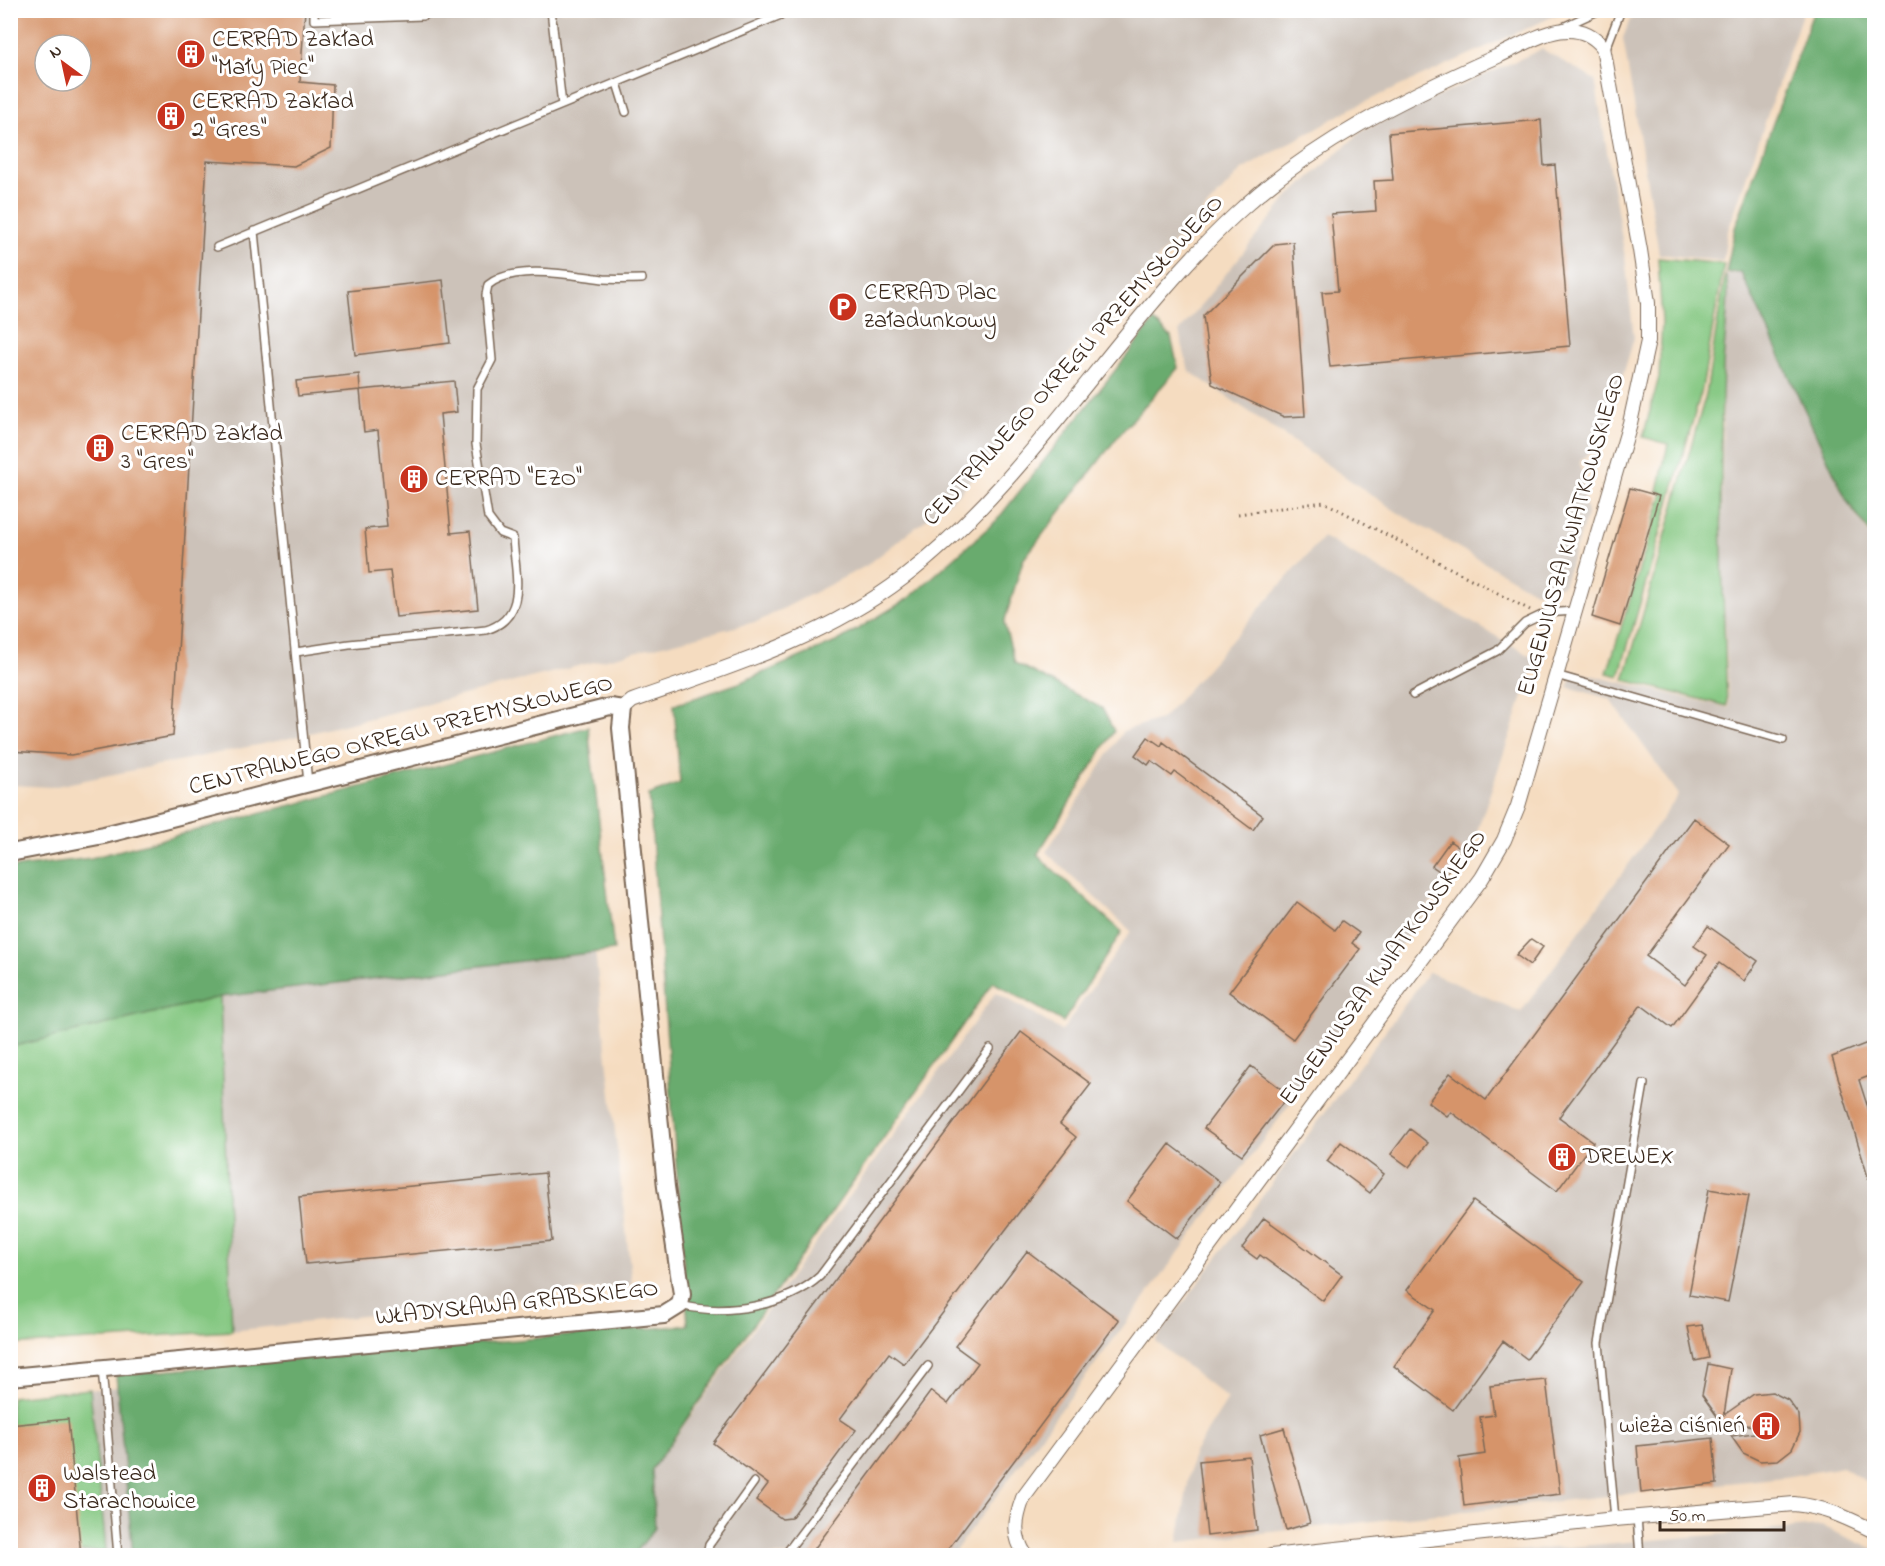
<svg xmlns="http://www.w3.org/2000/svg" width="1885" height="1566" viewBox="0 0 1885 1566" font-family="'Indie Flower',sans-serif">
	<rect width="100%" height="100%" fill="#fff"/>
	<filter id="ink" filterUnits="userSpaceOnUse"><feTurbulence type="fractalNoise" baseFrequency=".0167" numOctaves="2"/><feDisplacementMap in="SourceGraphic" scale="12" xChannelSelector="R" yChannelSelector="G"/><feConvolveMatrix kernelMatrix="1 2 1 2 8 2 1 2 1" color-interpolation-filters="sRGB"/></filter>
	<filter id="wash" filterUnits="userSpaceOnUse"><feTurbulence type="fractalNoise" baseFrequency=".008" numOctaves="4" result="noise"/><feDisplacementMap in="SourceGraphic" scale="24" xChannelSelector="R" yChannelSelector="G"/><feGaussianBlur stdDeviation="1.35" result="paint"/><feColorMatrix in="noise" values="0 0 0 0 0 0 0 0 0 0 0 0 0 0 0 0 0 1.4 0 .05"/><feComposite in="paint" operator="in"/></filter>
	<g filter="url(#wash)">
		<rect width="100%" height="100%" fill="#f5dcc0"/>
		<path fill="#ccc2b9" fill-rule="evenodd" d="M 11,11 L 1565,11 L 1354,107 L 1242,170 L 1077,344 L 960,493 L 866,566 L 759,621 L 282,740 L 51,787 L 11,785 ZM 45,45 L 81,45 L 81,81 L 45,81 Z
			M 1649,11 L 1803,11 L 1727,234 L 1723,261 L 1659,254 L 1623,38 L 1630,20 Z
			M 1542,49 L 1595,80 L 1625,257 L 1634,338 L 1604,440 L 1580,461 L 1587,515 L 1563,585 L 1535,592 L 1397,512 L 1189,371 L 1179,332 L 1288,197 L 1362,131 Z
			M 1741,273 L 1846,501 L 1874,542 L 1874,1487 L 1843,1467 L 1784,1477 L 1178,1542 L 1193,1454 L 1228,1399 L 1155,1341 L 1429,972 L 1521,1012 L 1679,795 L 1610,699 L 1568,687 L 1573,671 L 1729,708 L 1722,542 L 1723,384 L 1727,274 Z
			M 1323,537 L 1536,659 L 1473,843 L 1278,1120 L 952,1555 L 633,1556 L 654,1528 L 652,1470 L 996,992 L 1062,1031 L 1131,931 L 1046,852 L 1123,731 L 1163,718 Z
			M 595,950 L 632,1285 L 232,1331 L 220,997 Z
			M 117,1387 L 133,1555 L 11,1556 L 11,1397 Z
			M 1821,1526 L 1874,1549 L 1874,1556 L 1459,1556 Z"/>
		<path fill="#82c67f" stroke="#5e784e" stroke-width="1.5" d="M 1658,258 L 1724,264 L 1702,389 L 1619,676 L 1607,673 L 1663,493 L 1658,491 L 1668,444 L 1643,437 L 1659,377 L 1662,322 Z
			M 1725,275 C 1732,284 1723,351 1723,368 C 1718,481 1723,594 1727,706 L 1624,680 L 1706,394 Z
			M 220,997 L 232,1331 L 11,1345 L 10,1047 Z
			M 90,1389 L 106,1550 L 80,1552 L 11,1425 L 11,1397 Z"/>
		<path fill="#69ab6e" stroke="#526a46" stroke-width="1.5" d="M 1814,10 L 1874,11 L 1874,539 L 1847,501 L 1741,272 L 1726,273 L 1735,228 Z
			M 1154,321 L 1171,337 L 1178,368 L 1119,435 L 1023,560 L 1004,623 L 1015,663 L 1102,708 L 1114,731 L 1037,855 L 1122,932 L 1063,1022 L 993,982 L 652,1469 L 655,1528 L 634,1555 L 133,1555 L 116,1375 L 688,1325 L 649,795 L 680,783 L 674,705 L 739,683 L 838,641 L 909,598 L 997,520 Z
			M 588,727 L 614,950 L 220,997 L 11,1047 L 11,868 L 91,858 Z"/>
		<g id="blocks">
			<path fill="#d6946a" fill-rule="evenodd" d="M 10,10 L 305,10 L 300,82 L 333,85 L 331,148 L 294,166 L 207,161 L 173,736 L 71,755 L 10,751 ZM 45,45 L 81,45 L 81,81 L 45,81 Z
				M 1541,120 L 1544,166 L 1555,165 L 1570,346 L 1330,367 L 1322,292 L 1338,291 L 1331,214 L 1376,211 L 1374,181 L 1393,180 L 1389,133 Z
				M 1293,242 L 1305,416 L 1284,417 L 1212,384 L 1203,316 L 1275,244 Z
				M 443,280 L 450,343 L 355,355 L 348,291 Z
				M 359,374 L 360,390 L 298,396 L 296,381 Z
				M 454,381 L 457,412 L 440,414 L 451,533 L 470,531 L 478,609 L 396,617 L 390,571 L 369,573 L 365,529 L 387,527 L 378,430 L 364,432 L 360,390 Z
				M 1630,488 L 1659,496 L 1620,626 L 1592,617 Z
				M 1148,737 L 1161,746 L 1163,742 L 1263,816 L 1253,830 L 1175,772 L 1172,776 L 1151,761 L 1148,765 L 1135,755 Z
				M 1694,818 L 1729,844 L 1646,956 L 1685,985 L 1707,955 L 1694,946 L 1708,926 L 1758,961 L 1744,981 L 1719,963 L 1672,1028 L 1641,1005 L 1559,1117 L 1593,1142 L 1557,1191 L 1451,1112 L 1447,1116 L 1428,1102 L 1450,1073 L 1486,1100 Z
				M 1450,841 L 1462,850 L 1445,875 L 1432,866 Z
				M 1297,902 L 1335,930 L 1342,921 L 1359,933 L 1352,943 L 1360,949 L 1293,1039 L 1229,992 Z
				M 1531,939 L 1543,947 L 1530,965 L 1516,955 Z
				M 1021,1032 L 1091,1084 L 1060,1124 L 1076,1137 L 904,1364 L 889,1353 L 840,1419 L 856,1430 L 791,1518 L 782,1519 L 756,1500 L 768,1484 L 713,1443 Z
				M 1875,1040 L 1875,1074 L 1859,1080 L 1875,1130 L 1875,1187 L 1871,1187 L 1832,1057 Z
				M 1251,1066 L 1289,1095 L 1242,1155 L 1204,1128 Z
				M 1410,1129 L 1428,1143 L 1409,1167 L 1391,1154 Z
				M 1341,1142 L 1384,1174 L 1370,1193 L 1327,1161 Z
				M 1170,1144 L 1220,1182 L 1177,1239 L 1127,1201 Z
				M 545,1173 L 552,1241 L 306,1264 L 299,1197 Z
				M 1709,1189 L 1749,1196 L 1728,1302 L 1689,1295 Z
				M 1473,1201 L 1584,1282 L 1527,1359 L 1503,1341 L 1453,1410 L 1394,1366 L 1435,1310 L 1407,1290 Z
				M 1264,1218 L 1342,1275 L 1323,1301 L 1260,1255 L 1257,1259 L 1242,1248 Z
				M 1027,1251 L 1119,1320 L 943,1556 L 809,1556 L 931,1391 L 948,1404 L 978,1363 L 955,1346 Z
				M 1702,1325 L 1709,1358 L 1695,1361 L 1688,1327 Z
				M 1708,1364 L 1731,1369 L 1724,1415 L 1754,1394 L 1772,1392 L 1788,1400 L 1799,1415 L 1800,1432 L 1792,1449 L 1778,1460 L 1760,1461 L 1743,1453 L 1731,1436 L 1777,1430 L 1723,1421 L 1722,1424 L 1717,1420 L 1719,1419 L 1702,1395 Z
				M 1546,1380 L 1560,1494 L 1464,1506 L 1459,1458 L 1485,1454 L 1480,1417 L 1494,1415 L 1490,1386 Z
				M 68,1419 L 81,1556 L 10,1556 L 10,1425 Z
				M 1284,1428 L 1310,1523 L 1286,1530 L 1260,1435 Z
				M 1713,1438 L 1717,1484 L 1641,1493 L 1637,1446 Z
				M 1249,1456 L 1257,1530 L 1207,1536 L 1199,1461 Z"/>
		</g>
	</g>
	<g filter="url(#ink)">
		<use href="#blocks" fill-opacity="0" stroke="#7c6857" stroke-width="1.5"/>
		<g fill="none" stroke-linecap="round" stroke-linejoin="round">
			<g stroke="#7c6857" stroke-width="10">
				<path id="service" d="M 314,10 L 314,20 L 422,16 L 436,10
					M 551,10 L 562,105
					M 1563,27 L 1600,10
					M 1606,49 L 1621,10
					M 617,83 L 626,112
					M 254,231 L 308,783
					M 217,247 L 793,10
					M 296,652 L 349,644 L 486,630 C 529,617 515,574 513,538 L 500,533 L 488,517 L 476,444 L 477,389 L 492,360 L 486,295 L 488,285 C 515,263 571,275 604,279 C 616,280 629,279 642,279
					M 1556,675 L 1783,740
					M 1413,695 L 1497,651 L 1525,623 L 1546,613 L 1574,611
					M 680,1305 C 724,1316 786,1307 820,1276 L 990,1049
					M 102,1368 L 118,1556
					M 1637,1517 L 1640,1556
					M 1615,1519 L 1599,1343 L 1644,1084
					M 707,1556 L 709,1545 L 754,1482
					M 784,1556 L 928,1366"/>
			</g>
			<g stroke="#7c6857" stroke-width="16">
				<path id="minor" d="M 623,709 L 632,701 C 726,668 823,639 903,578 C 1034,477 1117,324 1237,213 C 1313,142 1404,98 1498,56 C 1531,41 1574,11 1603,47 L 1640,250 L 1648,303 L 1648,341 L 1630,423 L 1518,806 L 1504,840 L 1482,878 L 1023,1498 C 1015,1520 1012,1535 1026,1556
					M 1271,1556 L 1615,1519 L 1794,1504 C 1825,1507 1847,1518 1874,1531"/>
			</g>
			<g stroke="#7c6857" stroke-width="20">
				<path id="tertiary" d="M 10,853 L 104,835 L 610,707 L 623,709 L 621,728 L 666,1187 L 682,1294 L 680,1305 L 664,1315 L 10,1377"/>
			</g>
			<path stroke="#7c6857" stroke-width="3" stroke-dasharray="1.5 4.5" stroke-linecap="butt" d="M 1238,514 L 1324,502 L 1530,610"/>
			<use href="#service" stroke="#fff" stroke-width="7"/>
			<use href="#minor" stroke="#fff" stroke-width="14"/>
			<use href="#tertiary" stroke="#fff" stroke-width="16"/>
		</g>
	</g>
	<defs>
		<g id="building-disc" transform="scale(1.5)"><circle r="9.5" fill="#c8321e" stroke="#fff"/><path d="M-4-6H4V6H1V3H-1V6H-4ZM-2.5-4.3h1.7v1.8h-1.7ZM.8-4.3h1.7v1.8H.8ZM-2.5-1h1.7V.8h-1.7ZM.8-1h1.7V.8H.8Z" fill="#fff"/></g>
		<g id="parking-disc" transform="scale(1.5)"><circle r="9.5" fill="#c8321e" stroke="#fff"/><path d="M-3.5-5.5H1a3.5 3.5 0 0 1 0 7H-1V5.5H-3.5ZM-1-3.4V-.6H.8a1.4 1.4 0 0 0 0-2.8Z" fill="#fff"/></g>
	</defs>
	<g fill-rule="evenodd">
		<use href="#building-disc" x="191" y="54"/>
		<use href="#building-disc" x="171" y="116"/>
		<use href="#parking-disc" x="843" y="307"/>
		<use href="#building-disc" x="100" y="448"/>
		<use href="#building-disc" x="414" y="479"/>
		<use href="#building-disc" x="1562" y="1157"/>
		<use href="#building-disc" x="1766" y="1426"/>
		<use href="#building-disc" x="42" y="1488"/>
	</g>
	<g text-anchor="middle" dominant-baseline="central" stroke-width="6" stroke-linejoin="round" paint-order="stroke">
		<g font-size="24" fill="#3b2a1e" stroke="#fff" text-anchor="start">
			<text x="212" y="40">CERRAD Zakład<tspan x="212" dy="28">"Mały Piec"</tspan></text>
			<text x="192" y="102">CERRAD Zakład<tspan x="192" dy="28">2 "Gres"</tspan></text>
			<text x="864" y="293">CERRAD Plac<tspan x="864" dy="28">załadunkowy</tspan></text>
			<text x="121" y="434">CERRAD Zakład<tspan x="121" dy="28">3 "Gres"</tspan></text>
			<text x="435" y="479">CERRAD "EZO"</text>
			<text x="1583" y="1157">DREWEX</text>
			<text x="1745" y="1426" text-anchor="end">wieża ciśnień</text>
			<text x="63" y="1474">Walstead<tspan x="63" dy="28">Starachowice</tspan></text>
		</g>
		<g font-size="24" fill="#3b2a1e" stroke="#fff">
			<text transform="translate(1074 361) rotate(-48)">CENTRALNEGO OKRĘGU PRZEMYSŁOWEGO</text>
			<text transform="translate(1572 535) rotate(-74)">EUGENIUSZA KWIATKOWSKIEGO</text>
			<text transform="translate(401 736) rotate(-14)">CENTRALNEGO OKRĘGU PRZEMYSŁOWEGO</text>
			<text transform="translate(1384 968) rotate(-54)">EUGENIUSZA KWIATKOWSKIEGO</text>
			<text transform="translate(517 1304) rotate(-6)">WŁADYSŁAWA GRABSKIEGO</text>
		</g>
	</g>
	<rect width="1885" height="1566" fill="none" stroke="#fff" stroke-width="36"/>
	<g transform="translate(63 63) rotate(327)"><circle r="28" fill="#ffffff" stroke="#b1aaa5" stroke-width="1.5"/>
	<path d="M0-4.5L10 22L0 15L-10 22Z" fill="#c8321e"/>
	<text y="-9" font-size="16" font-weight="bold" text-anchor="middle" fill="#3b2a1e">N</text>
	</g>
	<path d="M1660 1521v9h124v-9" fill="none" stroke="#3b2a1e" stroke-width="3"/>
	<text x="1669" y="1521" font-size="18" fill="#3b2a1e" stroke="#ffffff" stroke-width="4.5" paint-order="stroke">50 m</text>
</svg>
